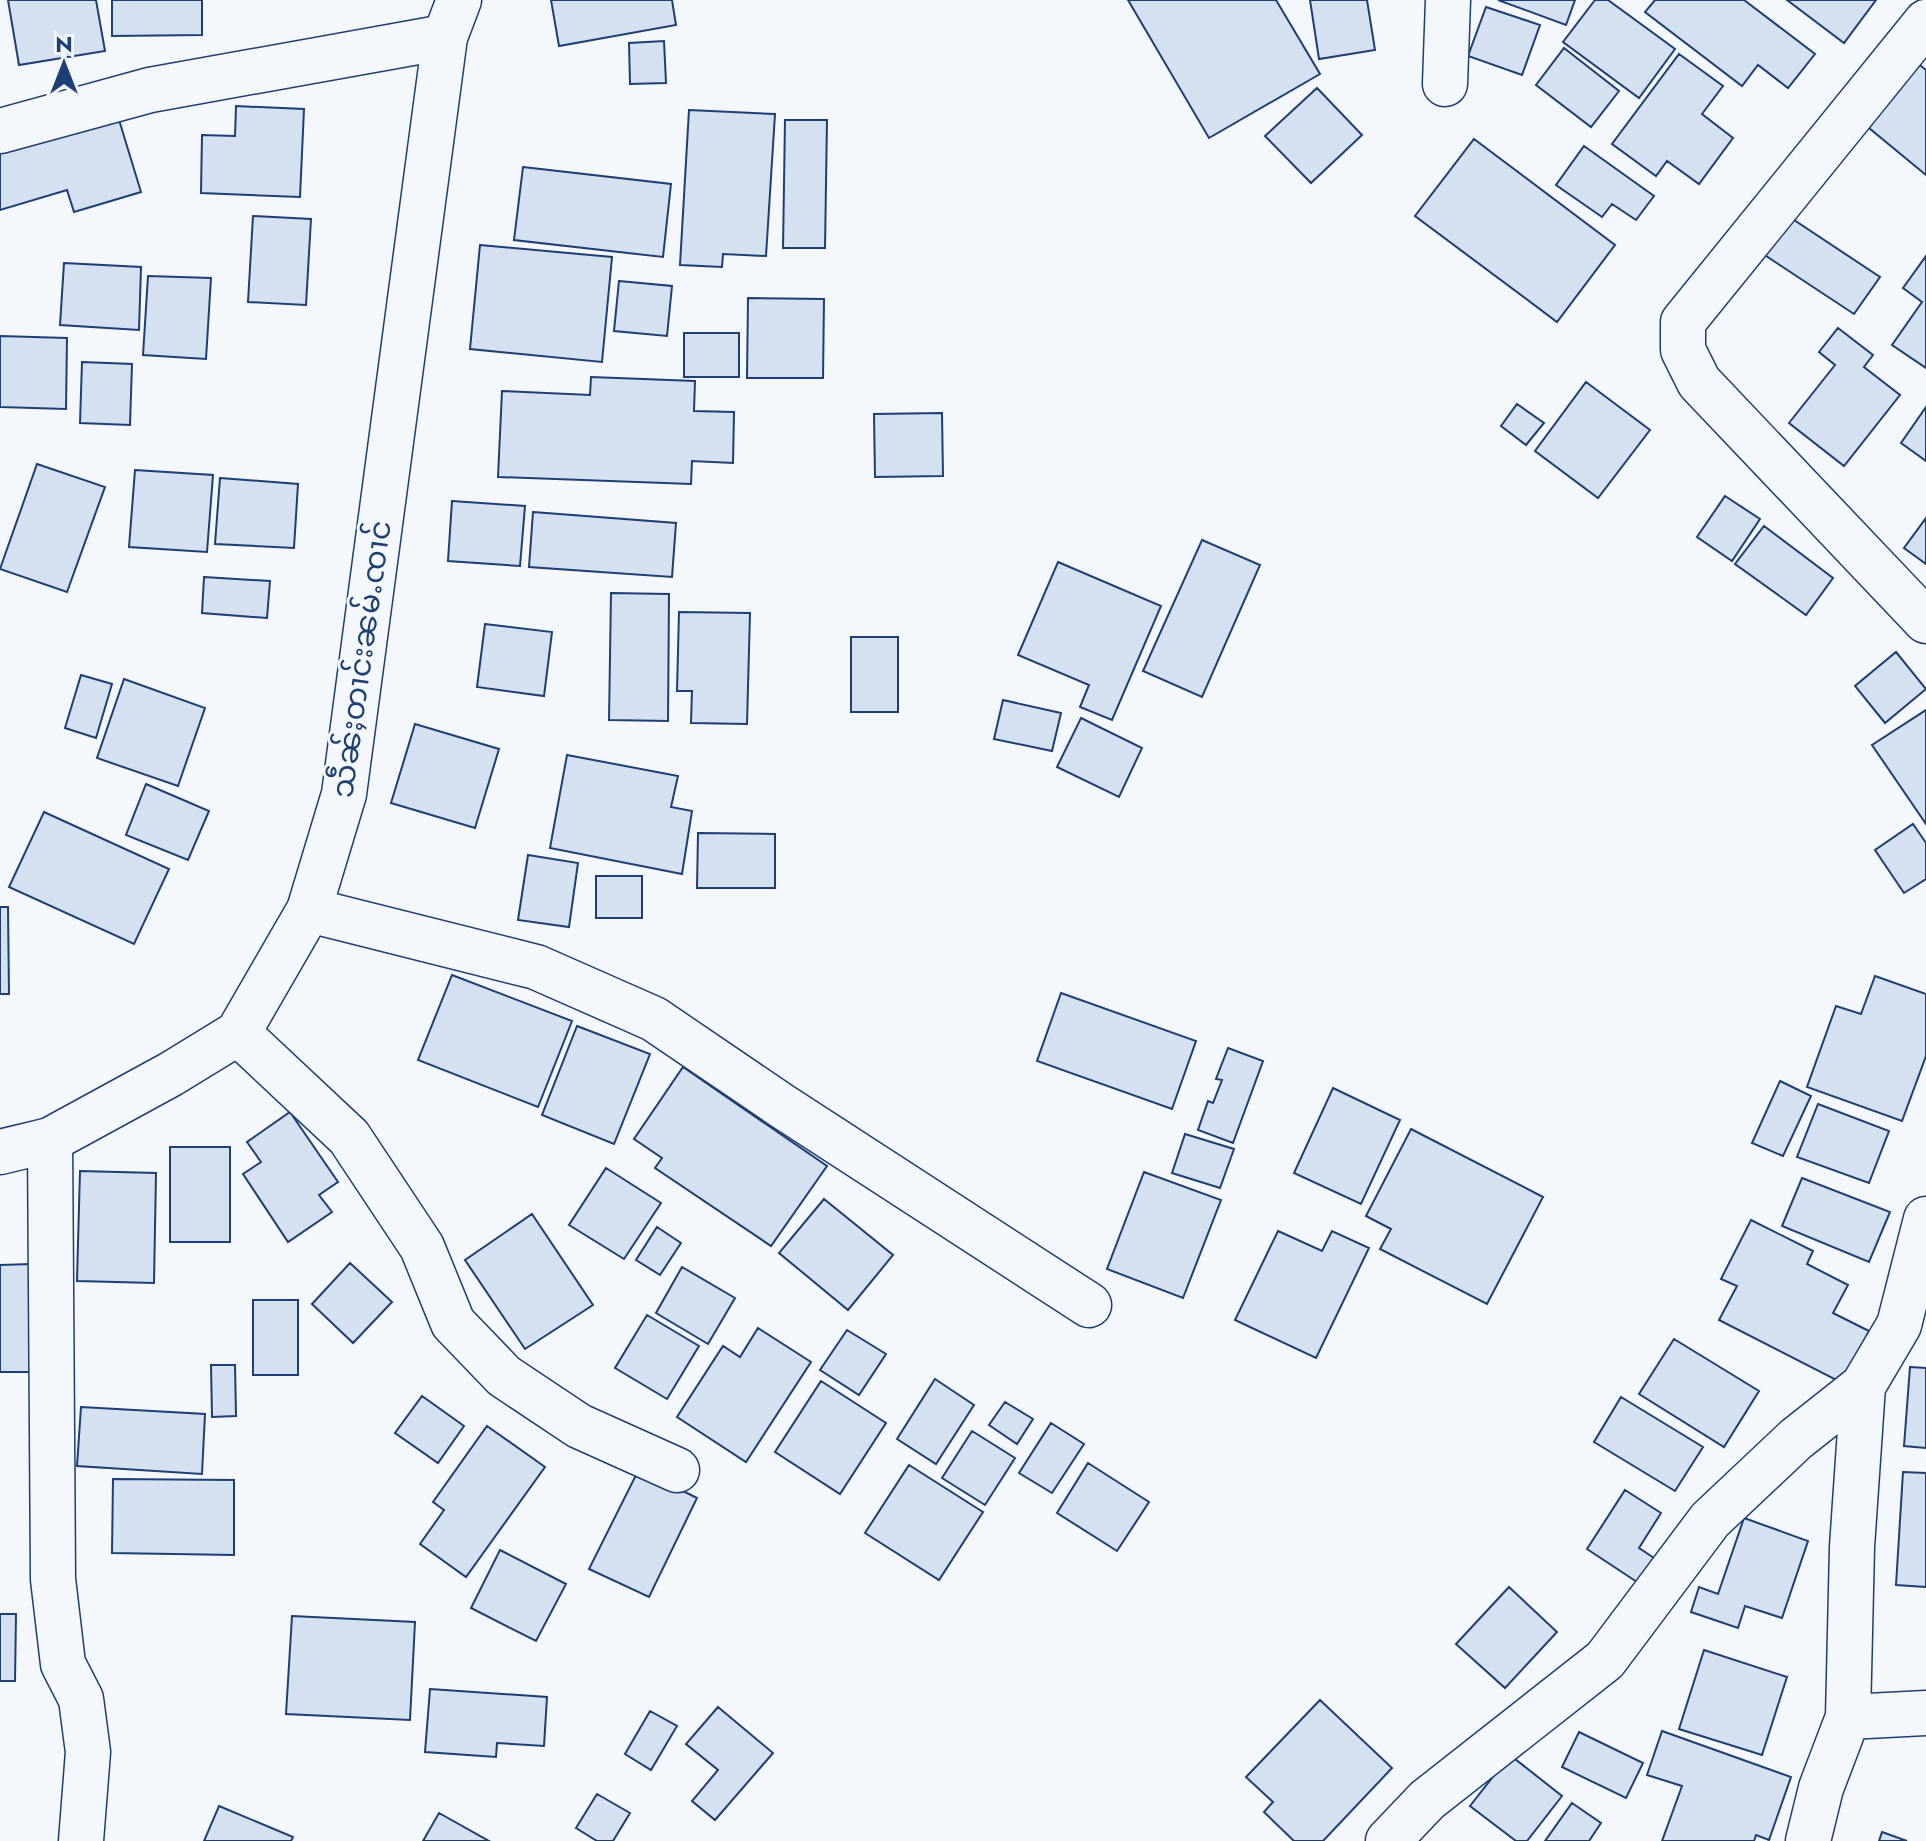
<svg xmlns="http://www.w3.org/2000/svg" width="1926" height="1841" viewBox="0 0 1926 1841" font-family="Jost,'Noto Sans Myanmar',sans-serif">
	<rect width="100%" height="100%" fill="#f4f7fb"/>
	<path fill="#d5e0f0" stroke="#1d3f73" stroke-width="2" d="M 8,0 L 96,0 L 105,51 L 19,65 Z
		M 112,0 L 202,0 L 202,35 L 112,36 Z
		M 551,0 L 672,0 L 676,25 L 559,46 Z
		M 1128,0 L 1276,0 L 1320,74 L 1209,138 Z
		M 1310,0 L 1367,0 L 1375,50 L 1319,59 Z
		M 1498,0 L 1575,0 L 1566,25 Z
		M 1595,0 L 1608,0 L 1675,49 L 1639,98 L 1563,42 Z
		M 1655,0 L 1744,0 L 1815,54 L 1788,88 L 1758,65 L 1742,86 L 1645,12 Z
		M 1787,0 L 1876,0 L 1844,43 Z
		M 1486,7 L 1540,25 L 1522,75 L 1468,56 Z
		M 664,41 L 666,83 L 630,84 L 629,43 Z
		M 1564,48 L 1619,91 L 1591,127 L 1536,85 Z
		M 1679,54 L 1723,86 L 1702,114 L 1733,138 L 1699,184 L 1667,161 L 1656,176 L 1612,144 Z
		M 1915,61 L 1926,70 L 1926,175 L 1863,123 Z
		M 1317,88 L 1362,135 L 1311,183 L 1265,136 Z
		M 236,106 L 304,109 L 300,197 L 201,193 L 202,135 L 235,136 Z
		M 116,110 L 141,192 L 74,212 L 67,190 L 0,210 L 0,144 Z
		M 689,110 L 775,114 L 766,256 L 723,254 L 722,267 L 680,265 Z
		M 785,120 L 827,120 L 825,248 L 783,248 Z
		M 1474,139 L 1615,245 L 1557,322 L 1415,216 Z
		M 1584,146 L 1654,196 L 1636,220 L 1612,204 L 1602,217 L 1556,185 Z
		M 523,167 L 671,184 L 663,257 L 514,240 Z
		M 1779,210 L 1880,277 L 1854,314 L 1754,248 Z
		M 253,216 L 311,219 L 306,305 L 248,302 Z
		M 480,245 L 612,257 L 602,362 L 470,349 Z
		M 1926,256 L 1926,368 L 1892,345 L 1922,302 L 1903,288 Z
		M 64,263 L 141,267 L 139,330 L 60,325 Z
		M 148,276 L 211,278 L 206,359 L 143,355 Z
		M 619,281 L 672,286 L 667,336 L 614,331 Z
		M 748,298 L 824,299 L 823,378 L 747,378 Z
		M 1838,328 L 1873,355 L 1864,367 L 1900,395 L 1844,466 L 1789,423 L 1835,365 L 1819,352 Z
		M 684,333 L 739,333 L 739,377 L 684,377 Z
		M 0,336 L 67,338 L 66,409 L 0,407 Z
		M 82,362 L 132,364 L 130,425 L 80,423 Z
		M 591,377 L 695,381 L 694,411 L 734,412 L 733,463 L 692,461 L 691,484 L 498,477 L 502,391 L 590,395 Z
		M 1586,382 L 1650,430 L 1598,498 L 1535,451 Z
		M 1517,404 L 1544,423 L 1526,445 L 1501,426 Z
		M 1926,407 L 1926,461 L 1901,443 Z
		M 942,413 L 943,476 L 875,477 L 874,414 Z
		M 37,464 L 105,487 L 67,592 L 0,569 Z
		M 135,470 L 213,475 L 207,552 L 129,547 Z
		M 220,478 L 298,484 L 294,548 L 215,544 Z
		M 1725,496 L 1760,519 L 1732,561 L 1697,537 Z
		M 452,501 L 525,506 L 520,566 L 448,561 Z
		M 533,512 L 676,523 L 672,577 L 529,567 Z
		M 1926,518 L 1926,564 L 1904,548 Z
		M 1764,526 L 1833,578 L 1806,615 L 1735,564 Z
		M 1202,540 L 1260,565 L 1202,697 L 1143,671 Z
		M 1058,562 L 1161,606 L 1112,720 L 1080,707 L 1089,685 L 1018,655 Z
		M 204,577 L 270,581 L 267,618 L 202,613 Z
		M 611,593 L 669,594 L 668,721 L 609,720 Z
		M 679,612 L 750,613 L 747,724 L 691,723 L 692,691 L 677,691 Z
		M 485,624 L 552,632 L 544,696 L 477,687 Z
		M 851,637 L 898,637 L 898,712 L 851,712 Z
		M 1896,652 L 1926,689 L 1885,723 L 1855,686 Z
		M 81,675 L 112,684 L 96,738 L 65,728 Z
		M 124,679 L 205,708 L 178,786 L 97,758 Z
		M 1003,700 L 1061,713 L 1052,751 L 994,739 Z
		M 1926,710 L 1926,824 L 1872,745 Z
		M 1081,718 L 1142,748 L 1119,797 L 1057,767 Z
		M 415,724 L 499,749 L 475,828 L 391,803 Z
		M 567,755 L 678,776 L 671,807 L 692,811 L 682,874 L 550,848 Z
		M 146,784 L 209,811 L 188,860 L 126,835 Z
		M 44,812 L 169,869 L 134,944 L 9,887 Z
		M 1913,824 L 1926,843 L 1926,879 L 1904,893 L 1875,850 Z
		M 698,833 L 775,834 L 775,888 L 697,888 Z
		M 528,855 L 578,863 L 569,927 L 518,920 Z
		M 596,876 L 642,876 L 642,918 L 596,918 Z
		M 0,907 L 8,907 L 9,994 L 0,994 Z
		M 452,975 L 572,1021 L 538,1107 L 418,1060 Z
		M 1875,976 L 1926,994 L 1926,1056 L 1902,1121 L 1807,1087 L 1836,1006 L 1861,1014 Z
		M 1061,993 L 1196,1041 L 1172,1109 L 1037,1061 Z
		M 577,1026 L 650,1054 L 614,1144 L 542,1115 Z
		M 1228,1048 L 1263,1061 L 1233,1143 L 1198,1130 L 1208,1101 L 1213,1103 L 1222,1080 L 1216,1079 Z
		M 683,1067 L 827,1166 L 771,1246 L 655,1168 L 662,1158 L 634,1139 Z
		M 1780,1081 L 1811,1096 L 1783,1156 L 1752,1143 Z
		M 1333,1088 L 1400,1120 L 1361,1204 L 1294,1173 Z
		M 1818,1104 L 1889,1131 L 1869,1183 L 1797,1157 Z
		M 290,1112 L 338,1182 L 319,1195 L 332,1212 L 288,1242 L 243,1174 L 261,1162 L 247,1142 Z
		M 1411,1129 L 1543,1197 L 1487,1304 L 1380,1249 L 1391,1229 L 1366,1216 Z
		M 1185,1134 L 1234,1149 L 1220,1188 L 1172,1173 Z
		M 170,1147 L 230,1147 L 230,1242 L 170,1242 Z
		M 606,1168 L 661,1203 L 624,1259 L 569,1225 Z
		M 80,1171 L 156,1173 L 154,1283 L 77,1281 Z
		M 1144,1172 L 1221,1200 L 1183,1298 L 1107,1269 Z
		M 1802,1178 L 1890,1212 L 1869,1262 L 1782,1226 Z
		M 824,1199 L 893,1255 L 848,1310 L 779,1253 Z
		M 532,1214 L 593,1305 L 525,1349 L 465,1260 Z
		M 1751,1220 L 1813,1251 L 1807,1264 L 1848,1285 L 1833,1313 L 1869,1331 L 1842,1383 L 1719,1320 L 1737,1286 L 1721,1279 Z
		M 657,1227 L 681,1243 L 660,1275 L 636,1260 Z
		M 1278,1231 L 1322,1251 L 1332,1231 L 1369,1248 L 1316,1358 L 1235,1320 Z
		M 350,1263 L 392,1302 L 353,1343 L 312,1304 Z
		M 30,1264 L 33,1372 L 0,1372 L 0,1265 Z
		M 682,1267 L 735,1298 L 708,1344 L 656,1313 Z
		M 253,1300 L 298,1300 L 298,1375 L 253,1375 Z
		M 647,1315 L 699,1346 L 667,1399 L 615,1368 Z
		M 758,1328 L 811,1362 L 746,1462 L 677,1417 L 723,1346 L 740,1357 Z
		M 847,1330 L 886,1354 L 859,1395 L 820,1370 Z
		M 1674,1339 L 1759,1391 L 1724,1447 L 1639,1394 Z
		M 211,1365 L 235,1365 L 236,1416 L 212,1417 Z
		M 1910,1367 L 1926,1368 L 1926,1448 L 1904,1446 Z
		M 935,1379 L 974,1405 L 936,1464 L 897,1439 Z
		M 821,1381 L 886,1423 L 840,1494 L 775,1452 Z
		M 422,1396 L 464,1426 L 438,1463 L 395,1433 Z
		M 1621,1397 L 1703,1447 L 1675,1491 L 1594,1442 Z
		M 1005,1402 L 1033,1419 L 1017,1444 L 989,1425 Z
		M 81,1407 L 205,1414 L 202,1474 L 77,1466 Z
		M 1051,1423 L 1084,1444 L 1052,1493 L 1019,1473 Z
		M 487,1426 L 545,1467 L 466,1577 L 420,1544 L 444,1510 L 433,1502 Z
		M 972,1431 L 1015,1458 L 985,1505 L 942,1478 Z
		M 1088,1463 L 1149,1502 L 1117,1551 L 1057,1513 Z
		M 909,1465 L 983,1512 L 939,1580 L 865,1533 Z
		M 639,1469 L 697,1498 L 649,1597 L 589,1569 Z
		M 1903,1472 L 1926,1473 L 1926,1587 L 1896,1585 Z
		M 113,1479 L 234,1480 L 234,1555 L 112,1553 Z
		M 1625,1490 L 1661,1513 L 1639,1548 L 1657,1560 L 1640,1584 L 1587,1549 Z
		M 1744,1518 L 1808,1541 L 1782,1618 L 1745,1606 L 1738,1628 L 1691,1612 L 1699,1587 L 1718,1594 Z
		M 500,1550 L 566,1584 L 536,1641 L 471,1608 Z
		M 1509,1587 L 1557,1632 L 1505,1688 L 1456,1644 Z
		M 0,1614 L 16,1614 L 15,1681 L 0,1681 Z
		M 292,1616 L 415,1622 L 410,1720 L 286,1714 Z
		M 1704,1650 L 1787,1677 L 1762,1755 L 1679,1729 Z
		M 430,1689 L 547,1697 L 544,1746 L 497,1743 L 496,1757 L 425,1752 Z
		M 1320,1700 L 1392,1768 L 1323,1841 L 1294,1841 L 1264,1812 L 1273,1802 L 1246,1777 Z
		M 718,1707 L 773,1753 L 715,1820 L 692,1801 L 718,1770 L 686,1744 Z
		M 650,1711 L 677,1726 L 651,1770 L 625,1754 Z
		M 1662,1731 L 1791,1777 L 1769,1840 L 1756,1835 L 1754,1841 L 1662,1841 L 1682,1786 L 1647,1775 Z
		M 1579,1732 L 1643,1763 L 1626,1798 L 1562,1767 Z
		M 1510,1755 L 1562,1796 L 1527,1841 L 1516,1841 L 1470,1806 Z
		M 597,1794 L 630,1813 L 613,1841 L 597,1841 L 576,1828 Z
		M 1572,1803 L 1601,1823 L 1589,1841 L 1545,1841 Z
		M 219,1806 L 293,1837 L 291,1841 L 204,1841 Z
		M 439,1813 L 489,1841 L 423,1841 Z
		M 1882,1832 L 1907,1841 L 1879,1841 Z"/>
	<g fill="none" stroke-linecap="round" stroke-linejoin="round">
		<g stroke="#1d3f73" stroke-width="47">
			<path id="minor" d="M 1926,22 L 1683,322 L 1683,350 L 1699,382 L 1926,621
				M 1445,84 L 1448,0
				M 0,131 L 150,90 L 445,37
				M 309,910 L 536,967 L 654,1019 L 782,1106 L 1089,1305
				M 238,1033 L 349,1137 L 422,1247 L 453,1323 L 504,1376 L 579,1426 L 677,1470
				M 50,1140 L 53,1579 L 63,1664 L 81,1699 L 88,1752 L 81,1841
				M 1848,1717 L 1852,1547 L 1863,1386
				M 1388,1841 L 1427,1800 L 1605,1660 L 1710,1520 L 1796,1439 L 1863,1386 L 1899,1325 L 1926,1219
				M 1808,1841 L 1821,1788 L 1848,1717 L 1926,1713"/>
		</g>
		<g stroke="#1d3f73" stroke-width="47">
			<path id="trunk" d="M 0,1152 L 50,1140 L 171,1074 L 238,1033 L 309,910 L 344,794 L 445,37 L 459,0"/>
		</g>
		<use href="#minor" stroke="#f4f7fb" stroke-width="44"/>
		<use href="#trunk" stroke="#f4f7fb" stroke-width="44"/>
	</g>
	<g text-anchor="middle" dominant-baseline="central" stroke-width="6" stroke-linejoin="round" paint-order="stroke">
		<g font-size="30" fill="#1d3f73" stroke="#f4f7fb">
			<text transform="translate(361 659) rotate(-82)">သဵၼ်ႈတၢင်းၼမ်ႉၸၢင်</text>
		</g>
	</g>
	<g transform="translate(64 64)" stroke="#f4f7fb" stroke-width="6" paint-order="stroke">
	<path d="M0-6L14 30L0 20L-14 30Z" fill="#1d3f73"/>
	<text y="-12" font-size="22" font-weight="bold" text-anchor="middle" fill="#1d3f73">N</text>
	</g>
</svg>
